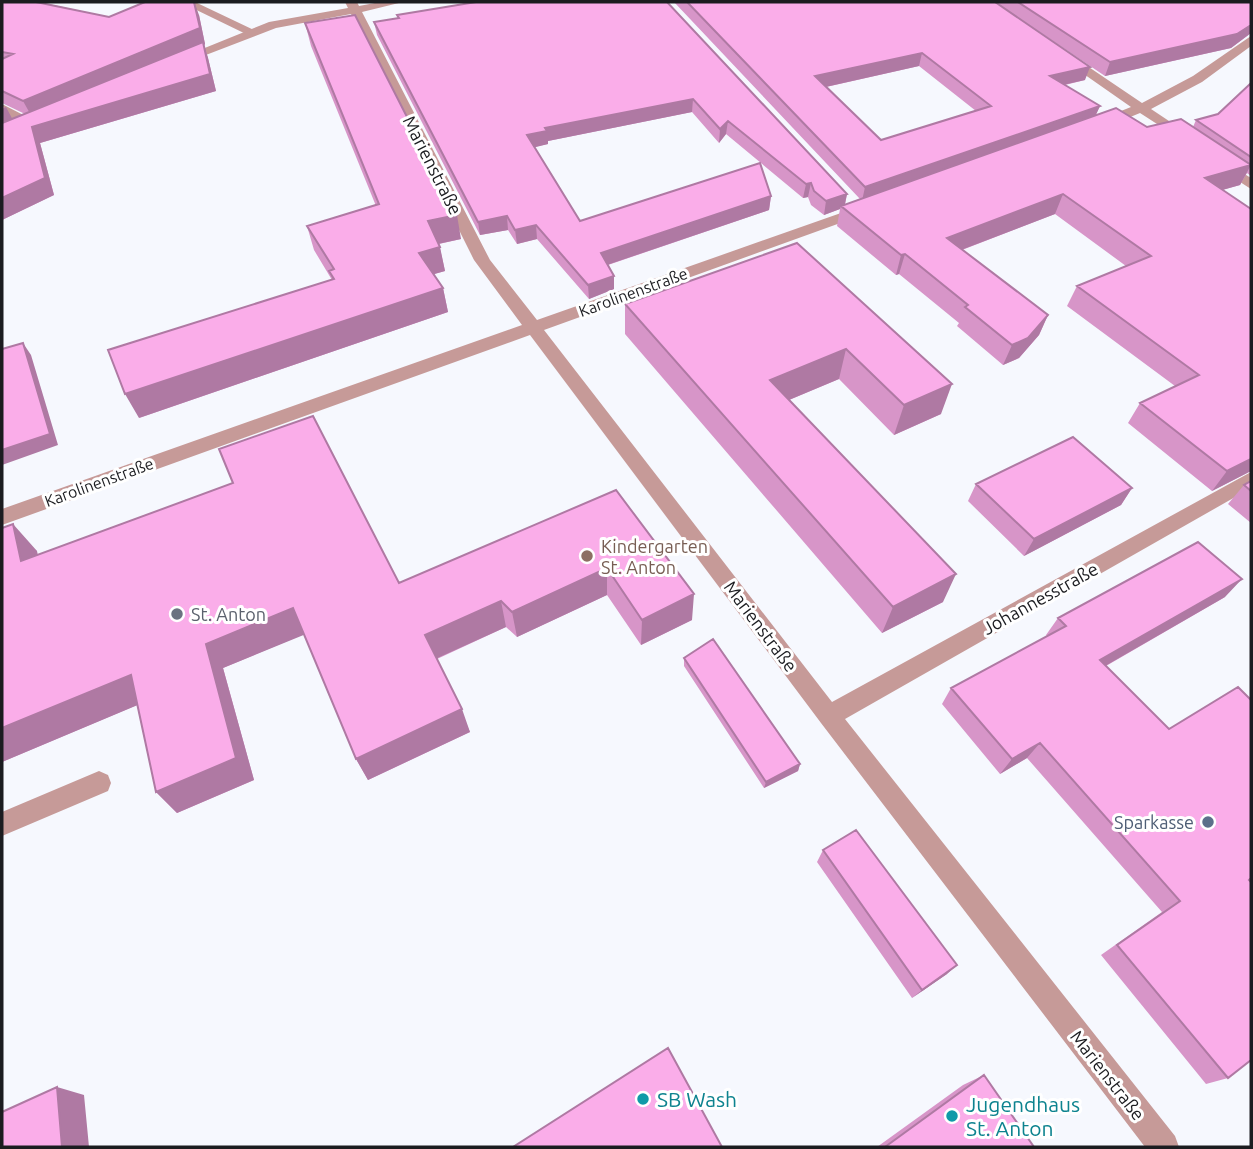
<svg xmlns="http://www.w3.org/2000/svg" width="1253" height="1149" viewBox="0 0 1253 1149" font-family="Ubuntu,sans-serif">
	<rect width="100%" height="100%" fill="#f6f8fe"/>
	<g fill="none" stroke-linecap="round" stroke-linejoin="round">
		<path fill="#c69a98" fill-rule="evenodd" d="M 180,2 L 195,2 L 258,32 L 248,35 Z
			M 99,771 L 108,775 L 111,783 L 108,791 L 2,836 L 2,812 Z"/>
		<path fill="#c69a98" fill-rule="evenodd" d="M 345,2 L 357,2 L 359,6 L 380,2 L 403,2 L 362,12 L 490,260 L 537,320 L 858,207 L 868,207 L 870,210 L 868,213 L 544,330 L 832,702 L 1251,472 L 1251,488 L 845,719 L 1175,1136 L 1179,1147 L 1145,1147 L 821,723 L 530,335 L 2,525 L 2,509 L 522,325 L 474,260 L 351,14 L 276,28 L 185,63 L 181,64 L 175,60 L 269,22 L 348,8 Z
			M 1251,36 L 1251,46 L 1202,82 L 1151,109 L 1190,135 L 1192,138 L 1185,142 L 1140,113 L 1106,127 L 1096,127 L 1096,121 L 1131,107 L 1058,56 L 1064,52 L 1068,53 L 1142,103 L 1193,76 Z
			M 2,104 L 35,121 L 37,124 L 30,128 L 2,113 Z
			M 1220,159 L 1251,178 L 1251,189 L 1215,166 L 1215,160 Z"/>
	</g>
	<path fill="#d795c8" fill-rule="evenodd" d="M 2,2 L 49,4 L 109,17 L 199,15 L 205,44 L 204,45 L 208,58 L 216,91 L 40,143 L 54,195 L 2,220 L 2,105 L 12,119 L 25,114 L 2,103 Z
		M 667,2 L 847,194 L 845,205 L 860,199 L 674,2 L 995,2 L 1085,80 L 1065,85 L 1100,106 L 1095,116 L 1147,127 L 1193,127 L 1196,120 L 1218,114 L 1251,83 L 1251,176 L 1247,173 L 1240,185 L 1222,190 L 1251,471 L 1212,491 L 1128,423 L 1140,403 L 1175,386 L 1067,306 L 1077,286 L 1126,266 L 1055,214 L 962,250 L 1048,315 L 1039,335 L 1019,358 L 1003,365 L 957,326 L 959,323 L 899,274 L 896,275 L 837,226 L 840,209 L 824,215 L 811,205 L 808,197 L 803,198 L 726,134 L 719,143 L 692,112 L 548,141 L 548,144 L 534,147 L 580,221 L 771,196 L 769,210 L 608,265 L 614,289 L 589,299 L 537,239 L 517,244 L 508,230 L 480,235 L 377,35 L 374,22 L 398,18 L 397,15 ZM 919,66 L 976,111 L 881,140 L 826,87 Z
		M 995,2 L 1251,2 L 1251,33 L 1231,48 L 1105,76 Z
		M 305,23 L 461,239 L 439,244 L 445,271 L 434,274 L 443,288 L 448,312 L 139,418 L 332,280 L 314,250 L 307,226 L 376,206 L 311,46 Z
		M 797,243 L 941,414 L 894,435 L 839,379 L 789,400 L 943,602 L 882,633 L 625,334 L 625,304 Z
		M 1251,481 L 1251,523 L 1228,504 L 1244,485 Z
		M 976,484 L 1132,488 L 1121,505 L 1024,556 L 968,501 Z
		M 616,490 L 692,620 L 641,645 L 607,595 L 517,637 L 506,627 L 437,659 L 470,732 L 368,780 L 356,759 L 304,634 L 223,668 L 254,780 L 177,813 L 156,792 L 137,705 L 2,762 L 2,528 L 37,551 L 37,555 L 399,583 Z
		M 1225,597 L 1106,666 L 1169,729 L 1249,880 L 1228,1078 L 1206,1084 L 1101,955 L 1162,912 L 1027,758 L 1000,774 L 942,704 L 951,688 L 1047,636 L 1046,635 L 1058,618 Z
		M 684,658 L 800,764 L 798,771 L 764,788 L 684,666 Z
		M 823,850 L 947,974 L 912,998 L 817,862 Z
		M 984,1075 L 1034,1147 L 877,1147 L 963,1085 Z"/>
	<path fill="#af79a3" d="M 194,2 L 199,15 L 205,44 L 204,45 L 208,58 L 216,91 L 40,143 L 54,195 L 2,220 L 2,198 L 32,127 L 32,117 L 23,101 Z
		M 1251,25 L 1251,33 L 1231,48 L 1105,76 L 1110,62 Z
		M 922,53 L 919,66 L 812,90 L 815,76 Z
		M 1090,67 L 1085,80 L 1045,89 L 1050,76 Z
		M 693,99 L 692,112 L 548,141 L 548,144 L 528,149 L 527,135 L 545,128 Z
		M 1100,106 L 1094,119 L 862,201 L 865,187 Z
		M 6,107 L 15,124 L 2,129 L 2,109 Z
		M 728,121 L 726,134 L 719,143 L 720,129 Z
		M 1251,165 L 1240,185 L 1194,198 L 1205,178 Z
		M 811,183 L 808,197 L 803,198 L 806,184 Z
		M 847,194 L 844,208 L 841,206 L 840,209 L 824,215 L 826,201 Z
		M 1063,194 L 1055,214 L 940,258 L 947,238 Z
		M 771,196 L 769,210 L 601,267 L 601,253 Z
		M 457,215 L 461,239 L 433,245 L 428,221 Z
		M 507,216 L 508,230 L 480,235 L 478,222 Z
		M 536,225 L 537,239 L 517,244 L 515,230 Z
		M 440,247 L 445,271 L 424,277 L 419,253 Z
		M 905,254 L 899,274 L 896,275 L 901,255 Z
		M 614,276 L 614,289 L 589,299 L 588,285 Z
		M 443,288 L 448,312 L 139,418 L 125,394 Z
		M 1048,315 L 1039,335 L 1019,358 L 1003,365 L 1012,345 Z
		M 23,343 L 31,355 L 58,445 L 2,465 L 2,450 Z
		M 846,349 L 839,379 L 765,410 L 770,380 Z
		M 952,384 L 941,414 L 894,435 L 904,405 Z
		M 1251,459 L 1251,471 L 1212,491 L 1227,471 Z
		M 1132,488 L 1121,505 L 1024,556 L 1034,539 Z
		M 13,524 L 37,551 L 45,587 L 21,561 Z
		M 607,568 L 607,595 L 517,637 L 512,612 Z
		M 956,574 L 943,602 L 882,633 L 893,607 Z
		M 1242,579 L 1225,597 L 1086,677 L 1100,660 Z
		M 694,594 L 692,620 L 641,645 L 642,620 Z
		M 501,601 L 506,627 L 433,660 L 425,635 Z
		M 293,608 L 306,634 L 223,668 L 254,780 L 177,813 L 156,792 L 206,644 Z
		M 131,675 L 152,699 L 2,762 L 2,728 Z
		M 462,709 L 470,732 L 368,780 L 356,759 Z
		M 1040,743 L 1027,758 L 1000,774 L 1012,759 Z
		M 800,764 L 798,771 L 764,788 L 766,782 Z
		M 957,965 L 947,974 L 912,998 L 922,990 Z
		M 57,1087 L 84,1095 L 89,1147 L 62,1147 Z"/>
	<path fill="#faade9" stroke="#af79a3" stroke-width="2" fill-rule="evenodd" d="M 2,2 L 36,2 L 109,17 L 145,2 L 194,2 L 200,28 L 23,101 L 2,91 L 2,59 L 13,54 L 2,52 Z
		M 476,2 L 667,2 L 847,194 L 826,201 L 814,191 L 811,183 L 806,184 L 728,121 L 720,129 L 693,99 L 545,128 L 547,131 L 527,135 L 580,221 L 760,163 L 771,196 L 601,253 L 614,276 L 588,285 L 536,225 L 515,230 L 507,216 L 478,222 L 374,22 L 399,18 L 397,15 Z
		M 687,2 L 995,2 L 1090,67 L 1050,76 L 1100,106 L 865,187 ZM 922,53 L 991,106 L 881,140 L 815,76 Z
		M 1018,2 L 1251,2 L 1251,25 L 1237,34 L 1110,62 Z
		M 355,15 L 457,215 L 428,221 L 440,247 L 419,253 L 443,288 L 125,394 L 108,350 L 334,279 L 329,271 L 334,269 L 307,226 L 379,204 L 305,23 Z
		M 203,42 L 210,74 L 32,127 L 45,178 L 2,198 L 2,123 Z
		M 1251,83 L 1251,157 L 1196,120 L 1218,114 Z
		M 1116,108 L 1147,127 L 1181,119 L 1251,165 L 1205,178 L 1251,209 L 1251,459 L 1227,471 L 1140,403 L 1199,375 L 1077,286 L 1151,256 L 1063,194 L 947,238 L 1048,315 L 1028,338 L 1012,345 L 965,307 L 968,305 L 905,254 L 901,255 L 841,206 Z
		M 797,243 L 952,384 L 904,405 L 846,349 L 770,380 L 956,574 L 893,607 L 625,304 Z
		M 23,343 L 50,434 L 2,450 L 2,349 Z
		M 313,416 L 399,583 L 616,490 L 694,594 L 642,620 L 607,568 L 512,612 L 501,601 L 425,635 L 462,709 L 356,759 L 293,608 L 206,644 L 236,758 L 156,792 L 131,675 L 2,728 L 2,528 L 13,524 L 21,561 L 233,483 L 219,449 Z
		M 1073,437 L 1132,488 L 1034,539 L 976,484 Z
		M 1251,481 L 1251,491 L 1244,485 Z
		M 1198,542 L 1242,579 L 1100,660 L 1169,729 L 1238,687 L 1251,700 L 1251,878 L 1249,880 L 1251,882 L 1251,1060 L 1228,1078 L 1117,945 L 1180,901 L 1040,743 L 1012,759 L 951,688 L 1066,626 L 1058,618 Z
		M 713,639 L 800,764 L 766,782 L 684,658 Z
		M 856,830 L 957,965 L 922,990 L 823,850 Z
		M 668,1048 L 722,1147 L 513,1147 Z
		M 984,1075 L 1034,1147 L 885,1147 Z
		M 57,1087 L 62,1147 L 2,1147 L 2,1112 Z"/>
	<circle fill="#8d6e63" stroke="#fff" stroke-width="2.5" cx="587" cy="556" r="7"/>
	<circle fill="#6b7280" stroke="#fff" stroke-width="2.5" cx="177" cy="614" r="7"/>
	<circle fill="#5c6f8a" stroke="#fff" stroke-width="2.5" cx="1208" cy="822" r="7"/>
	<g fill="#0f9aa8" stroke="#fff" stroke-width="2.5">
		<circle cx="643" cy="1099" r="7"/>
		<circle cx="952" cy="1116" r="7"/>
	</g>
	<g text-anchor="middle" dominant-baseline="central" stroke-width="6" stroke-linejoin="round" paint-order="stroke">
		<g font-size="16" fill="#1b1c20" stroke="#fff">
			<text transform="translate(633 292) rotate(-20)">Karolinenstraße</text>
			<text transform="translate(99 482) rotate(-20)">Karolinenstraße</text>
		</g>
		<g font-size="18" fill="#1b1c20" stroke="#fff">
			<text transform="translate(433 165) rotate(63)">Marienstraße</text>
			<text transform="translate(1040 598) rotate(-29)">Johannesstraße</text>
			<text transform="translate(761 626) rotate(53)">Marienstraße</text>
			<text transform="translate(1108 1075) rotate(52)">Marienstraße</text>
		</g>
		<g font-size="18" fill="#785e54" stroke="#fff" text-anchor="start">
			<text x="601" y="546">Kindergarten<tspan x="601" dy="21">St. Anton</tspan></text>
		</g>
		<g font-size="18" fill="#5b616d" stroke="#fff" text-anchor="start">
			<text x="191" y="614">St. Anton</text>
		</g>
		<g font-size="18" fill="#4e5e75" stroke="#fff" text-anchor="end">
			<text x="1194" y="822">Sparkasse</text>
		</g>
		<g font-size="21" fill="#0d838f" stroke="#fff" text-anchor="start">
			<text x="657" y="1099">SB Wash</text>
			<text x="966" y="1104">Jugendhaus<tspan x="966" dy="24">St. Anton</tspan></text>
		</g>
	</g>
	<rect width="1253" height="1149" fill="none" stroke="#1b1c20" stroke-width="7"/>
</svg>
